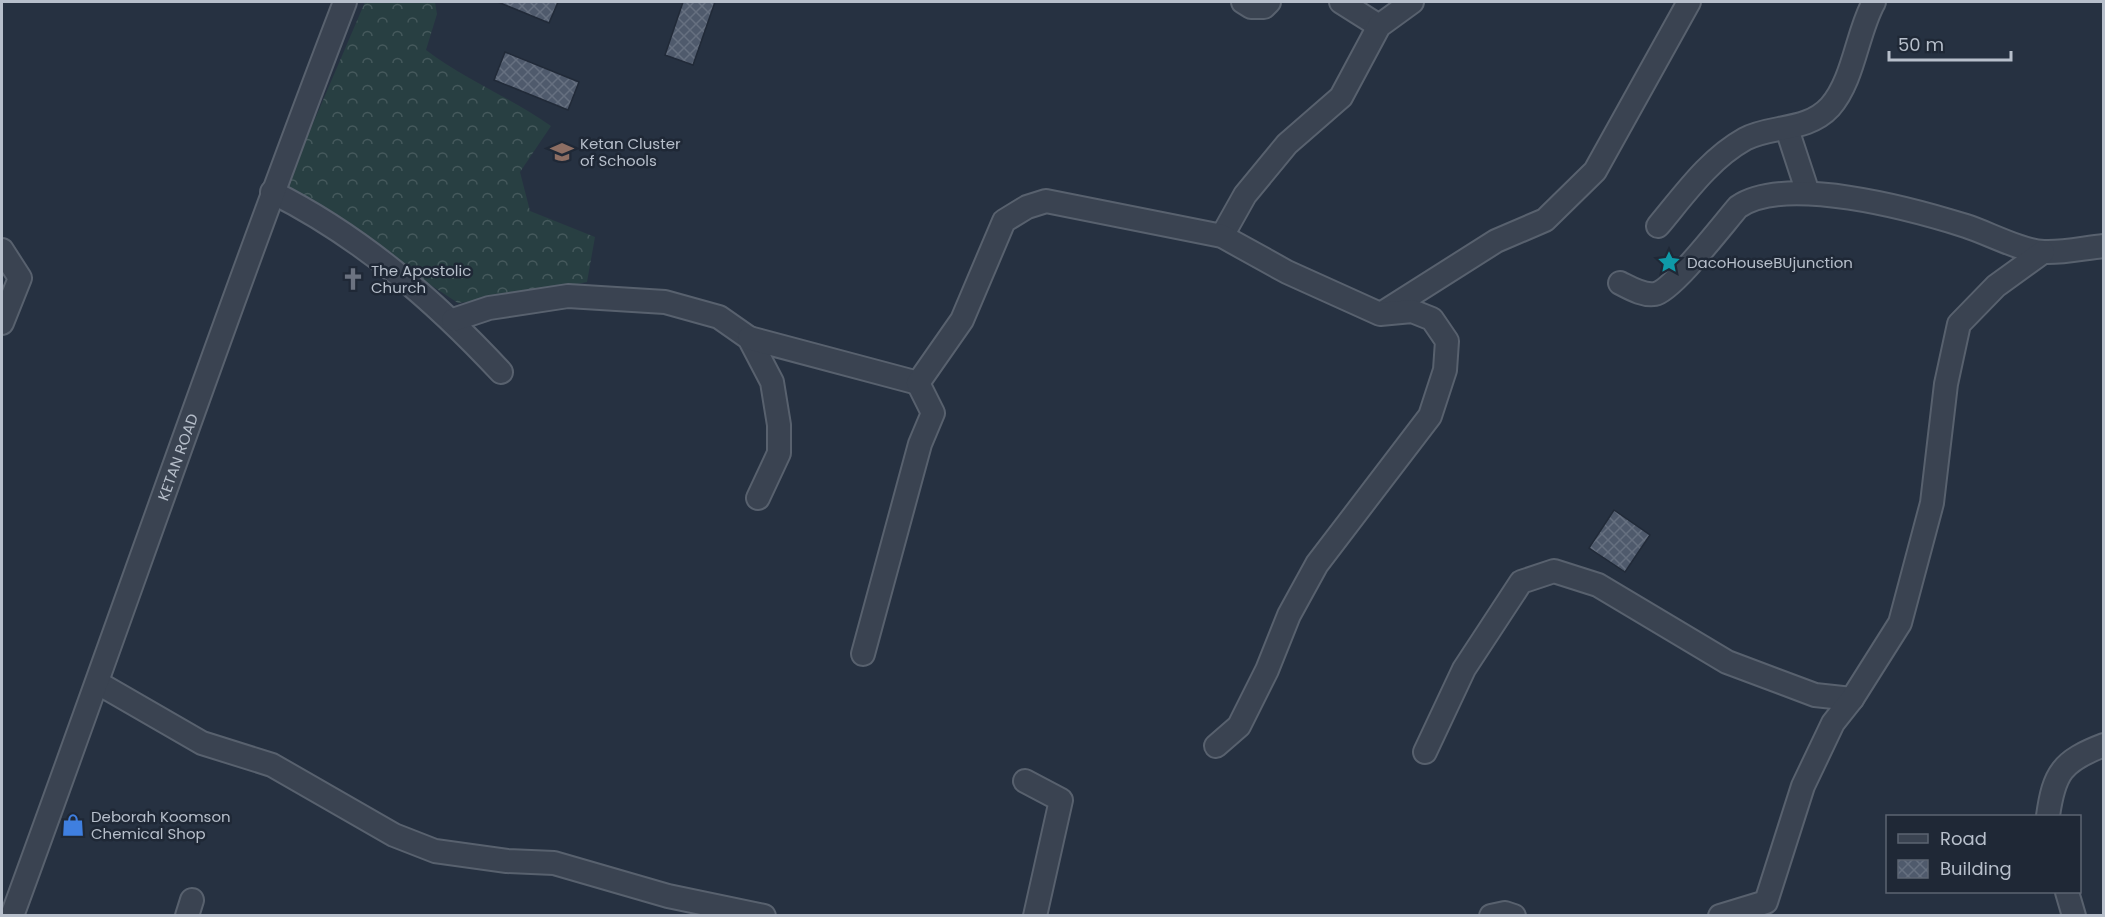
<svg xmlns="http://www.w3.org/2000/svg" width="2105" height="917" viewBox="0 0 2105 917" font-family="Poppins,sans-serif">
	<defs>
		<pattern id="forest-crowns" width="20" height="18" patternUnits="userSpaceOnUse" patternTransform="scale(1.5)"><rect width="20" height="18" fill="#283f42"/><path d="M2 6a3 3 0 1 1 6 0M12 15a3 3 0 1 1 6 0" fill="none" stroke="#45595c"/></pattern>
		<pattern id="building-cross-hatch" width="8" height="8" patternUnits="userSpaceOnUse" patternTransform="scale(1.5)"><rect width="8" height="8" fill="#4f5a6c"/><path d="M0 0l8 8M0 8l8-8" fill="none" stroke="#667080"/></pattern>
	</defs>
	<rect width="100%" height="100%" fill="#263141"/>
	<path fill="url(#forest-crowns)" d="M 365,2 L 435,2 L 437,14 L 426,50 C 465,80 512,98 551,126 L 520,172 L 530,211 L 595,237 L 587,282 L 524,295 L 458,303 L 285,189 Z"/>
	<path fill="url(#building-cross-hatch)" stroke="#212a38" stroke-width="1.5" d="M 498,2 L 558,2 L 549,23 Z
		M 683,2 L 715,2 L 693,65 L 665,55 Z
		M 505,52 L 579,82 L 568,110 L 494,80 Z
		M 1614,510 L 1650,535 L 1625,572 L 1589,548 Z"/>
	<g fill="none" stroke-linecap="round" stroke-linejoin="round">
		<g stroke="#58616e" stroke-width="26">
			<g id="minor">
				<path d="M 1243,2 L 1251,7 L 1264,7 L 1269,2"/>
				<path d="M 1341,2 L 1379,26"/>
				<path d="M 1787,129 L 1808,193"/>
				<path d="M 272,192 C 360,236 434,300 501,372"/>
				<path d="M 1658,226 C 1684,195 1709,159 1745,139 C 1771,125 1807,132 1830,107 C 1854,80 1857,32 1874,2"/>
				<path d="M 1222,236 L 1245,195 L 1287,144 L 1341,97 L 1379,26 L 1412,2"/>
				<path d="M 2,250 L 20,278 L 2,323"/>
				<path d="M 1620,283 C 1630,288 1643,296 1655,294 C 1672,291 1724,223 1738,207 C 1785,174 1912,209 1966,226 C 1988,233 2021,251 2044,252 C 2063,253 2084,248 2104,246"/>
				<path d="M 1384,312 L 1496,241 L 1545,220 L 1595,171 L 1689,2"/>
				<path d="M 453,320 L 489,308 L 568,296 L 665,302 L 719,317 L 749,338 L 772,382 L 779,425 L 779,453 L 758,498"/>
				<path d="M 749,338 L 918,383"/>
				<path d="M 863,654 L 920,444 L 933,413 L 918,383 L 962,320 L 1004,221 L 1027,207 L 1046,201 L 1222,236 L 1287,272 L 1380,314 L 1412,311 L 1432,319 L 1447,341 L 1445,370 L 1430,416 L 1317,564 L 1289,615 L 1267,670 L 1239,726 L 1216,746"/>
				<path d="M 98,683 L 202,743 L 272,765 L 394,835 L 435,851 L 507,861 L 554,863 L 668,896 L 764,916"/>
				<path d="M 1425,752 L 1464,669 L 1521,582 L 1554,571 L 1598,585 L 1727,662 L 1815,695 L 1852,699"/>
				<path d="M 1025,781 L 1061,800 L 1035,916"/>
				<path d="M 2048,816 C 2054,773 2062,761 2104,745"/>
				<path d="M 2067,892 L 2074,916"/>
				<path id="s1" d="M 12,916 C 124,611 229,304 345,2"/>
				<path d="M 187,916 L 192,900"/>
				<path d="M 1491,916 L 1505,913 L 1514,916"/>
				<path d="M 1720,916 L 1766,902 L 1803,786 L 1833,723 L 1852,699 L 1900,623 L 1932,503 L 1946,384 L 1959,324 L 1996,286 L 2043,252"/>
			</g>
		</g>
		<use href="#minor" stroke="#3a4351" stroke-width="22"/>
	</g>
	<defs>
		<g id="school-bare" transform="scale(1.8)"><path d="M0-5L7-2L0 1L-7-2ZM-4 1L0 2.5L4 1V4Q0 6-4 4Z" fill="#8d6e63" stroke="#1f2836" stroke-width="2.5" paint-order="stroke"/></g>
		<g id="sight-bare" transform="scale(1.8)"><path d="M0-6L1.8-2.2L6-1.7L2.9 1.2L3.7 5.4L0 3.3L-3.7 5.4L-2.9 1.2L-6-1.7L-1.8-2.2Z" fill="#0f9aa8" stroke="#1f2836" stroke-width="2.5" paint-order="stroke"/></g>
		<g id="church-bare" transform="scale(1.8)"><path d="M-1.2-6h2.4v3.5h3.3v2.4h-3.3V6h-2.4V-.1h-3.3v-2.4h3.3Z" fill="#6b7280" stroke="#1f2836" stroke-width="2.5" paint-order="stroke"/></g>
		<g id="shop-bare" transform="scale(1.8)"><path d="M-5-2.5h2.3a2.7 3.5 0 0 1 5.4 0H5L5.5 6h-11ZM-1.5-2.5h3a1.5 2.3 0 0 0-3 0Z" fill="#3f7fe0" stroke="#1f2836" stroke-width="2.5" paint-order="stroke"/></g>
	</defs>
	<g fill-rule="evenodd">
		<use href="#school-bare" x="562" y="152"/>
		<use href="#sight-bare" x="1669" y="262"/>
		<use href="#church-bare" x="353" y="279"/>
		<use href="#shop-bare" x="73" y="825"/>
	</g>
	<g text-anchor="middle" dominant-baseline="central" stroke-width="5" stroke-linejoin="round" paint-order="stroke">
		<g font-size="15" fill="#b7bfcb" stroke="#1f2836" text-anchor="start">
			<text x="580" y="143">Ketan Cluster<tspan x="580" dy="17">of Schools</tspan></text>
			<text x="1687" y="262">DacoHouseBUjunction</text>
			<text x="371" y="270">The Apostolic<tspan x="371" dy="17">Church</tspan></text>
			<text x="91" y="816">Deborah Koomson<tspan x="91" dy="17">Chemical Shop</tspan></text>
		</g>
		<g font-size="15" fill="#b7bfcb" stroke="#1f2836">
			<text stroke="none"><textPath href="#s1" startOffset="488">KETAN ROAD</textPath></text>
		</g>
	</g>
	<rect width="2105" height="917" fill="none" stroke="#b7bfcb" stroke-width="6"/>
	<rect x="1886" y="815" width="195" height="78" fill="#1f2836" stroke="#5c6472" stroke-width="1.5"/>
	<rect x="1898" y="834" width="30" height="9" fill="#3a4351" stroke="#5c6472" stroke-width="1.5"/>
	<text x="1940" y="845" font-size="18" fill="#b7bfcb">Road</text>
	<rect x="1898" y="860" width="30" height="18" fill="url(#building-cross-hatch)" stroke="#5c6472" stroke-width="1.5"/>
	<text x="1940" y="875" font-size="18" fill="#b7bfcb">Building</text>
	<path d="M1889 51v9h122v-9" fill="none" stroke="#b7bfcb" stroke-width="3"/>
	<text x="1898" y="51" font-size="18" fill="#b7bfcb" stroke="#1f2836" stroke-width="4.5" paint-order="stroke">50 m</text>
</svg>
